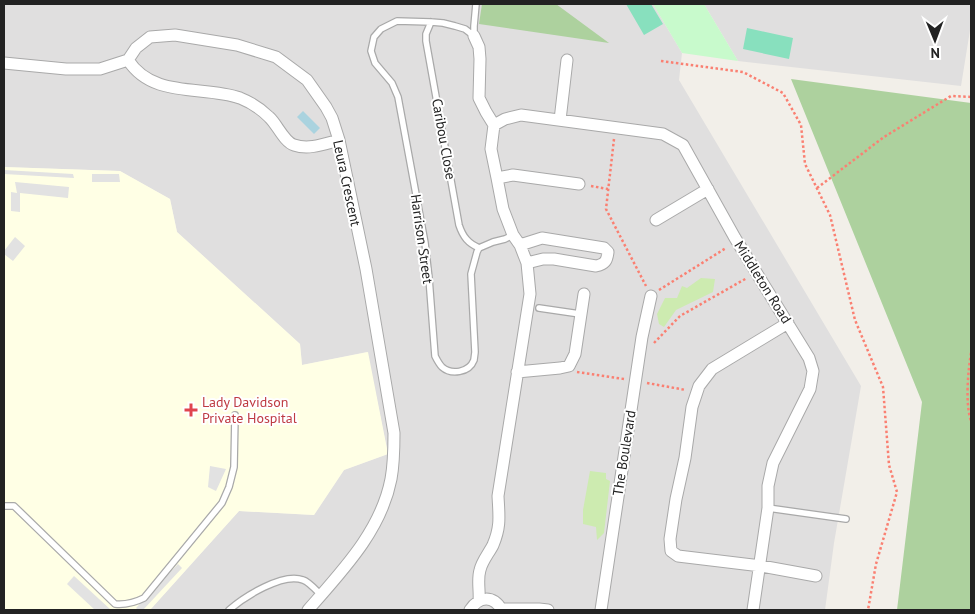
<svg xmlns="http://www.w3.org/2000/svg" width="975" height="614" viewBox="0 0 975 614" font-family="'PT Sans',sans-serif">
	<rect width="100%" height="100%" fill="#f2efe9"/>
	<path fill="#e0dfdf" d="M 4,4 L 653,4 L 682,53 L 679,80 L 861,386 L 834,543 L 825,610 L 150,610 L 239,511 L 314,515 L 344,470 L 388,454 L 367,352 L 302,365 L 300,344 L 177,232 L 170,199 L 120,171 L 4,167 Z
		M 704,4 L 971,4 L 971,24 L 961,86 L 738,61 Z"/>
	<path fill="#ffffe5" d="M 4,167 L 120,171 L 170,199 L 177,232 L 300,344 L 302,365 L 368,352 L 388,454 L 344,470 L 314,515 L 239,511 L 150,610 L 4,610 Z"/>
	<path fill="#cdebb0" d="M 701,278 L 715,279 L 713,292 L 676,310 L 664,327 L 659,324 L 657,314 L 665,298 L 677,298 L 682,286 L 687,288 Z
		M 590,471 L 606,473 L 606,479 L 610,481 L 604,533 L 597,540 L 596,527 L 583,524 L 583,510 Z"/>
	<path fill="#add19e" d="M 482,4 L 556,4 L 609,43 L 479,24 Z
		M 791,79 L 971,103 L 971,610 L 897,610 L 922,402 Z"/>
	<path fill="#c8facc" d="M 653,4 L 704,4 L 738,61 L 682,53 Z"/>
	<path fill="#88e0be" d="M 626,4 L 651,4 L 663,24 L 644,35 Z
		M 747,28 L 793,38 L 789,59 L 743,49 Z"/>
	<path fill="#e2e2e2" d="M 4,170 L 73,174 L 74,178 L 4,174 Z
		M 92,174 L 119,174 L 120,182 L 92,182 Z
		M 15,182 L 69,187 L 68,198 L 20,193 L 20,212 L 11,211 L 11,192 L 17,193 Z
		M 15,237 L 25,246 L 13,261 L 4,254 L 4,251 Z
		M 210,466 L 226,469 L 216,491 L 208,487 Z
		M 178,564 L 182,568 L 143,610 L 138,610 L 136,608 Z
		M 74,576 L 111,610 L 95,610 L 67,584 Z"/>
	<path fill="#aad3df" d="M 303,111 L 320,128 L 314,134 L 297,117 Z"/>
	<g fill="none" stroke-linecap="round" stroke-linejoin="round">
		<g stroke="#a9a9a9" stroke-width="8">
			<path id="service" d="M 431,22 L 426,34 L 426,41 L 459,225 C 463,237 468,243 479,248
				M 474,36 L 465,29 L 455,26 L 443,23 L 431,22 L 397,21 L 381,29 L 374,37 L 371,51 L 375,63 L 392,83 L 398,97 L 425,243 L 429,278 L 435,356 C 437,360 439,364 442,367 C 451,375 469,373 474,360 C 474,359 475,353 475,352 L 471,274 L 477,252 L 479,248 L 493,242 L 505,239 L 513,235
				M 474,36 L 474,26 L 476,4
				M 539,308 L 580,314
				M 4,506 L 14,506 L 115,604 C 126,605 134,603 144,598 L 222,503 L 229,487 L 234,467 L 235,415
				M 768,508 L 846,519
				M 229,610 C 244,597 283,572 303,580 C 308,581 317,591 321,595"/>
		</g>
		<g stroke="#a9a9a9" stroke-width="13">
			<path id="minor" d="M 474,36 L 479,47 L 480,59 L 479,98 L 486,112 L 494,125
				M 128,60 C 153,99 203,85 240,98 C 250,102 261,109 269,117 C 277,124 284,142 294,145 C 309,150 324,144 339,140
				M 4,63 L 66,69 L 100,69 L 128,60 L 136,48 L 150,37 L 175,35 L 237,45 L 276,57 L 307,80 L 326,107 L 332,118 L 339,140 L 366,269 L 394,433 C 394,448 394,463 391,479 C 381,531 342,571 308,610
				M 560,120 L 567,60
				M 497,178 L 513,175 L 579,184
				M 656,220 L 708,189
				M 520,245 L 542,238 L 604,248 L 608,252 C 607,261 605,264 596,266 L 554,259 L 543,259 L 527,263
				M 788,323 L 712,369 L 699,386 L 692,407 L 685,458 L 676,499 L 670,539 L 671,551 L 678,556 L 761,566 L 816,576
				M 517,372 L 560,368 L 569,366 L 575,354 L 584,294
				M 479,601 C 480,590 477,580 480,570 C 482,561 489,553 493,545 C 501,526 499,516 498,496 L 530,294 L 527,263 L 520,245 L 513,235 L 503,209 L 497,178 L 491,149 L 494,125 L 505,119 L 521,115 L 663,134 L 683,145 L 735,238 L 809,358 L 813,371 L 810,389 L 773,463 L 768,486 L 768,508 L 753,610
				M 501,609 L 539,609 L 548,610
				M 470,610 C 479,596 493,595 502,610
				M 601,610 L 642,337 L 651,296"/>
		</g>
		<path stroke="#fa8072" stroke-width="2.5" stroke-dasharray="2.5 2.5" stroke-linecap="butt" d="M 661,61 L 743,72 L 783,93 L 801,125 L 805,164 L 830,215 L 855,320 L 883,387 L 889,465 L 897,492 L 876,564 L 868,610
			M 614,139 L 606,209 L 646,286
			M 591,186 L 608,189
			M 817,188 L 884,137 L 933,107 L 951,96 L 971,97
			M 659,290 L 726,248
			M 654,343 L 680,316 L 747,278
			M 971,353 C 968,371 965,404 971,421
			M 577,372 L 624,379
			M 647,383 L 686,390"/>
		<use href="#service" stroke="#fff" stroke-width="5.5"/>
		<use href="#minor" stroke="#fff" stroke-width="11"/>
	</g>
	<path fill="#e0444e" stroke="#fff" stroke-width="2" d="M188.5 402.5h5v5h5v5h-5v5h-5v-5h-5v-5h5z"/>
	<g text-anchor="middle" dominant-baseline="central" stroke-width="4" stroke-linejoin="round" paint-order="stroke">
		<g font-size="14" fill="#222" stroke="#fff">
			<text transform="translate(444 139) rotate(80)">Caribou Close</text>
			<text transform="translate(347 183) rotate(78)">Leura Crescent</text>
			<text transform="translate(422 239) rotate(82)">Harrison Street</text>
			<text transform="translate(763 282) rotate(58)">Middleton Road</text>
			<text transform="translate(624 453) rotate(-81)">The Boulevard</text>
		</g>
		<g font-size="14" fill="#be3a42" stroke="#fff" text-anchor="start">
			<text x="202" y="402">Lady Davidson<tspan x="202" dy="16">Private Hospital</tspan></text>
		</g>
	</g>
	<rect width="975" height="614" fill="none" stroke="#222222" stroke-width="10"/>
	<g transform="translate(935 40) rotate(179)" stroke="#ffffff" stroke-width="4" paint-order="stroke">
	<path d="M0-4L9 19L0 12L-9 19Z" fill="#222222"/>
	<text y="-8" font-size="14" font-weight="bold" text-anchor="middle" fill="#222222">N</text>
	</g>
</svg>
